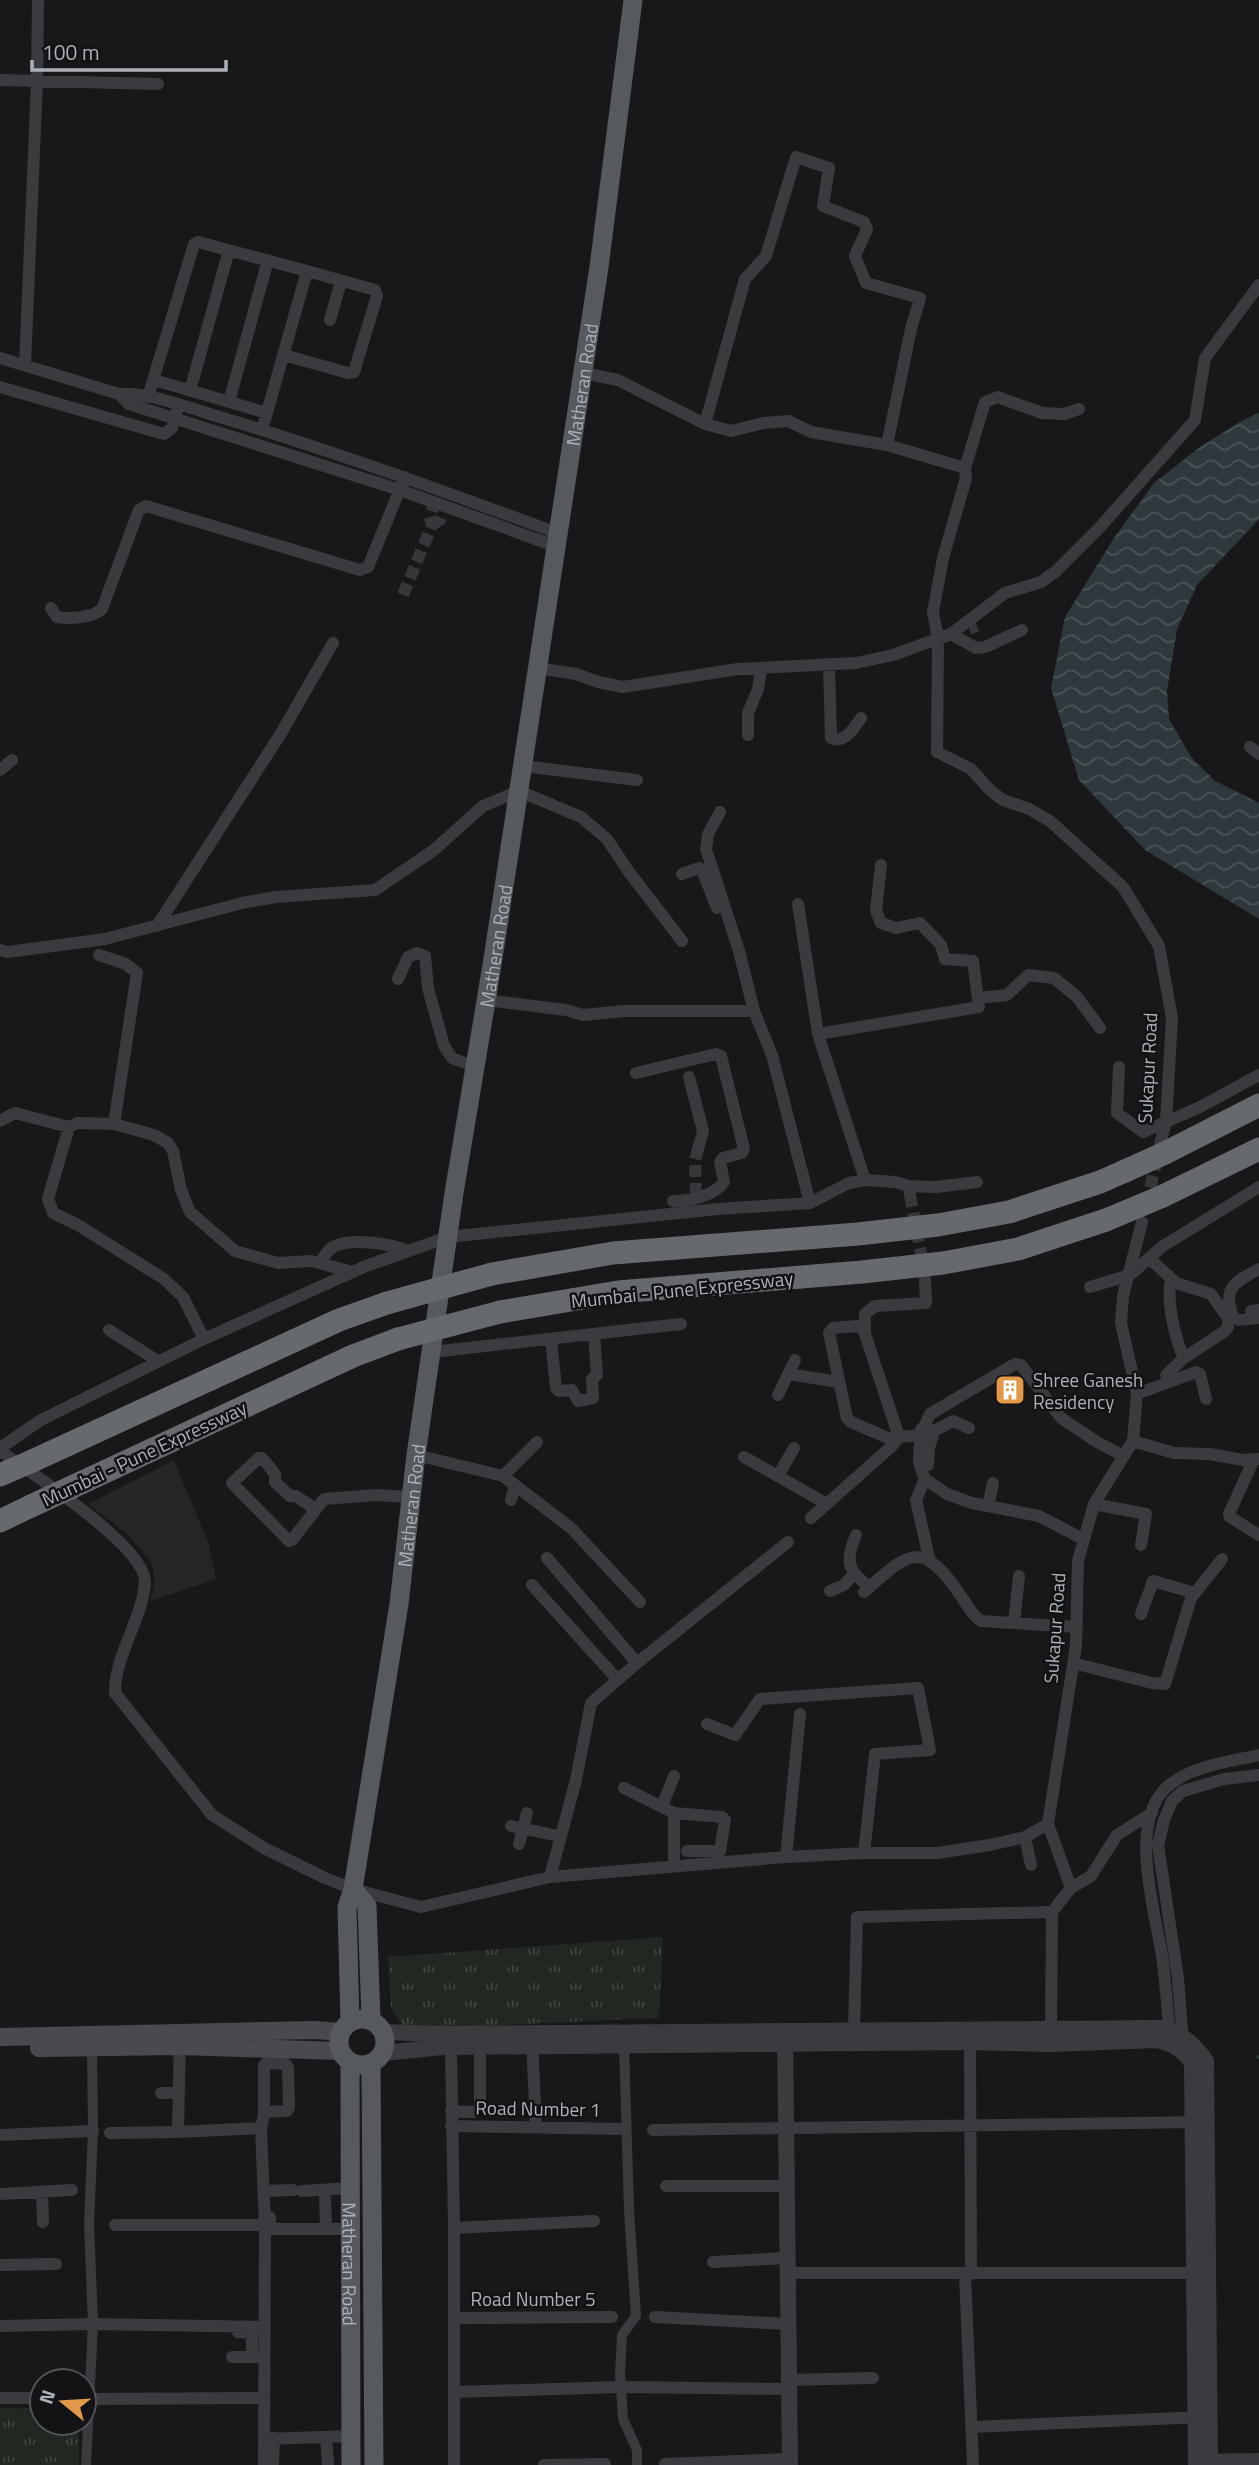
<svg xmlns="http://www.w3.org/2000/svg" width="1259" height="2465" viewBox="0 0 1259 2465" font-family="'Titillium Web',sans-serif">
	<defs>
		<pattern id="park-tufts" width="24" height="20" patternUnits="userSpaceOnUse" patternTransform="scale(1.75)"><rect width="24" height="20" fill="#212821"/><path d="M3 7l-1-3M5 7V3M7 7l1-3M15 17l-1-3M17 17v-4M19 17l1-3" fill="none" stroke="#3f453f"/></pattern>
		<pattern id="water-waves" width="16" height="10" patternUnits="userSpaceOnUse" patternTransform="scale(1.75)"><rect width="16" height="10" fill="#2f393d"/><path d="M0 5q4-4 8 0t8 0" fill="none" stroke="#4a5357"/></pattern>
	</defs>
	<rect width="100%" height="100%" fill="#18181a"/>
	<path fill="#242527" d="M 174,1460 L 209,1545 L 216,1579 L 150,1601 L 155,1583 L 152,1563 L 127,1534 L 88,1504 Z"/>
	<path fill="url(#park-tufts)" d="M 663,1937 L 659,2018 L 459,2027 L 404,2026 L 391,2010 L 388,1957 Z
		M 0,2408 L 42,2409 L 42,2423 L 79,2423 L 79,2465 L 0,2465 Z"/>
	<path fill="url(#water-waves)" d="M 1259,413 L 1259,519 L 1197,585 L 1177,629 L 1167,691 L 1169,719 L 1191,757 L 1215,781 L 1259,803 L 1259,919 L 1145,850 L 1079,780 L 1051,688 L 1065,617 L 1114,538 L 1154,483 L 1200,447 L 1243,420 Z"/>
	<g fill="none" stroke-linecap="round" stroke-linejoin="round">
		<path stroke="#2f393d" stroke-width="3.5" d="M 1258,2057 L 1259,2057"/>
		<path stroke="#36373a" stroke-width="12" stroke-dasharray="12 6" stroke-linecap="butt" d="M 432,525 L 440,520 L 443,512
			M 403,595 L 432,525 L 430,517 L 433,508
			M 969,629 L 977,626
			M 696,1195 L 695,1160 L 698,1149
			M 910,1195 L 924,1270
			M 1146,1205 L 1158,1155"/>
		<path stroke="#3a3b3f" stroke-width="10" d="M 624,2045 L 629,2210 L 636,2316 L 622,2335 L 620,2374 L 623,2419 L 637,2450 L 637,2465
			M 86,2465 L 93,2324 L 89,2224 L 93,2131 L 92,2048"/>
		<path stroke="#3a3b3f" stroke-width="12" d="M 0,80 L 158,84
			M 330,320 L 341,281
			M 0,358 L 119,394 C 147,391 195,410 223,418 C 336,452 446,492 557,533
			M 25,365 L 37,81 L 38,0
			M 583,373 L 618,380 L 705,424 L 731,431 L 763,423 L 788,421 L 811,432 L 887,445 L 911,329 L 920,298 L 866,283 L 855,256 L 867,229 L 864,222 L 823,206 L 829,168 L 796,157 L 766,256 L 745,279 L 705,424
			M 154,380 L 267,413
			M 0,387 L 164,434 L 172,428 L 177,410
			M 190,391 L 229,250
			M 119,394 L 129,404 L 400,490 L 555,546
			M 148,397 L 194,244 L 198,242 L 307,271
			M 229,402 L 268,260
			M 262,430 L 307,271 L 375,290 L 377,296 L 354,372 L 348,373 L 284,355
			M 887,445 L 965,468 L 966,478 L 943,558 L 933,612 L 938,639 L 937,752 L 971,769 L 991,791 L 1003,800 L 1029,809 L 1050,821 L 1123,887 L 1159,946 L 1172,1018 L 1166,1121 L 1160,1145
			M 965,468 L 985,402 L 998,397 L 1042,413 L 1064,414 L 1079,409
			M 51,608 L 57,617 C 70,619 92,618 102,609 L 139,510 L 146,506 L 360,570 L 368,567 L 405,477
			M 951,634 L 976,648 L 985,647 L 1022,630
			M 829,664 L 831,738 C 845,744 853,729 861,718
			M 537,668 L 576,674 L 598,682 L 623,687 L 738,669 L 856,663 L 893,655 L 951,634 L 1005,593 L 1041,582 L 1055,572 L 1101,526 L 1195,420 L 1205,358 L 1259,285
			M 748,735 L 748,713 L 758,689 L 761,668
			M 1250,747 L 1259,754
			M 523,766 L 637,780
			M 0,770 L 12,760
			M 720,812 L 708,834 L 706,849 L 739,951 L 754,1011
			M 682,874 L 699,868 L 702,870 L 717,908
			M 798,904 L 818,1034 L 865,1180 L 895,1182 L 909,1186 L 910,1195
			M 157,926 L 280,735 L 333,643
			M 0,950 L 8,952 L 105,939 L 242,903 L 276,897 L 375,890 L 434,850 L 483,806 L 519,791 L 581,817 L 607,839 L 629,872 L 682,941
			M 99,955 L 126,964 L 137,973 L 114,1124 L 77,1123 L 69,1127 L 48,1199 L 53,1213 L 78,1225 L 164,1279 L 183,1297 L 204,1339
			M 398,979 L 408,957 L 417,953 L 425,956 L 428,988 L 444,1046 L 452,1058 L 475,1067
			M 978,998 L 1007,995 L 1028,975 L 1054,978 L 1077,997 L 1100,1028
			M 486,1000 L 566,1010 L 583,1015 L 624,1011 L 754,1011 L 772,1055 L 810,1203
			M 818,1034 L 979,1007 L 973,961 L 945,959 L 941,945 L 920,923 L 896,928 L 881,923 L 876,910 L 881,865
			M 1119,1067 L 1117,1113 L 1143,1132 L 1200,1107 L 1259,1075
			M 636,1073 L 716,1054 L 721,1056 L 744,1149 L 742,1153 L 723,1158 L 720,1162 L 724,1182 C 714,1196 690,1201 673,1201
			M 689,1077 L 703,1131 L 698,1149
			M 0,1121 L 15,1113 L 69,1127
			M 114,1124 L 154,1135 L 168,1143 L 173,1151 L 181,1190 L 190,1212 L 235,1251 L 278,1263 L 311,1261 L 353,1272
			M 909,1186 L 936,1187 L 977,1182
			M 1149,1258 L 1176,1283 L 1211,1294 L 1228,1318 L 1228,1327 L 1225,1331 L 1184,1358 L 1166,1375
			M 320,1263 C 323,1259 326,1252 330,1249 C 346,1236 392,1244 409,1251
			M 1259,1269 C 1235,1282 1222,1287 1233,1317 L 1239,1320 L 1259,1318
			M 1171,1280 C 1166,1300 1175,1339 1184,1358
			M 1090,1287 L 1130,1275 L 1163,1246 L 1259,1187
			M 1251,1311 L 1259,1310
			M 109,1330 L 158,1361
			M 865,1330 L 857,1326 L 833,1328 L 829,1333 L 847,1418 L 851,1422 L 895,1441
			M 551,1339 L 556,1388 L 559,1391 L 572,1390 L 578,1401 L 593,1398 L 592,1379 L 597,1375 L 594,1334
			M 432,1352 L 681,1324
			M 788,1374 L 839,1382
			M 1137,1394 L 1196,1372 L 1200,1374 L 1206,1399
			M 778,1395 L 795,1360
			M 921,1429 L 934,1431 L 929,1448 L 928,1465
			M 934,1431 L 953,1421 L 969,1428
			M 899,1437 L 865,1334 L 865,1314 L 875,1306 L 926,1303 L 925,1277
			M 1133,1441 L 1174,1453 L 1210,1454 L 1243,1460 L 1259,1459
			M 0,1448 L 41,1420 L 204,1339 L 366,1266 L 448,1237 L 718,1209 L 810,1203 L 849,1183 L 865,1180
			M 0,1451 C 29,1471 148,1548 145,1583 C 142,1620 114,1657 115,1693 L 212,1815 L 264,1848 L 325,1878 L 353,1889 L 421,1907 L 550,1877 L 786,1857 L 864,1853 L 937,1853 L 990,1845 L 1025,1837 L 1048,1824
			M 416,1455 L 503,1476 L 571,1528 L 640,1602
			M 744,1457 L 827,1504
			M 1254,1459 L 1229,1514 L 1230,1517 L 1259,1535
			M 503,1476 L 537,1442
			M 778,1476 L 794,1448
			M 925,1479 L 916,1500 L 930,1562
			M 511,1500 L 515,1485
			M 1094,1504 L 1146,1514 L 1141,1545
			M 988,1506 L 993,1483
			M 315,1509 L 296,1496 L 290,1496 L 275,1482 L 275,1474 L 262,1458 L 259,1458 L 232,1483 L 289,1541 L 292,1540 L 324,1499 L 376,1495 L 411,1497
			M 811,1518 L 892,1446 L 899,1437 L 920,1435
			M 856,1535 C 845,1561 847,1571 870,1587
			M 1083,1539 L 1039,1516 L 972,1503 L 947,1494 L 925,1479 L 922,1472 L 919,1462 L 920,1435 L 930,1414 L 1015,1364 L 1021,1365 L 1061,1418 L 1097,1442 L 1124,1456
			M 547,1558 L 637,1663
			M 532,1585 L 617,1679
			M 830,1591 L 844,1585 L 853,1575
			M 864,1592 C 908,1553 921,1537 961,1596 C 967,1604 972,1616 981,1621 L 1076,1627
			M 1141,1614 L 1153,1581 L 1195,1593
			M 1014,1623 L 1019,1576
			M 1073,1663 L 1152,1683 L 1165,1684 L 1191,1598 L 1222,1559
			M 707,1724 L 735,1735 L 760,1699 L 918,1688 L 930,1750 L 875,1754 L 864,1853
			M 624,1788 L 674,1813 L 674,1866
			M 662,1806 L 674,1776
			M 674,1813 L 722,1817 L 725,1820 L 720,1851 L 687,1851
			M 511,1826 L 559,1836
			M 1025,1837 L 1031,1865
			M 519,1844 L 527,1813
			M 786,1857 L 800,1714
			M 550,1877 L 576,1780 L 591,1703 L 637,1663 L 788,1542
			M 1071,1888 L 1091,1876 L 1117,1835 L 1152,1813
			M 854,2030 L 857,1917 L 1052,1912
			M 1051,2036 L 1052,1912 L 1071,1888 L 1048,1824 L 1076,1646 L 1078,1561 L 1094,1504 L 1133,1441 L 1137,1394 L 1121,1323 L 1123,1296 L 1142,1222
			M 1170,2036 C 1167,2010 1166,1983 1162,1956 C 1155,1911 1129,1827 1164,1790 C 1187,1766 1229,1762 1259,1755
			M 180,2038 L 178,2132 L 261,2128 L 265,2225 L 264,2465
			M 532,2040 L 536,2127
			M 970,2042 L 971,2274
			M 1183,2043 L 1178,1978 L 1158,1845 L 1164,1820 L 1172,1801 L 1183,1791 L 1224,1779 L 1259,1775
			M 480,2046 L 480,2106
			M 451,2047 L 454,2228 L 454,2465
			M 161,2093 L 179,2093
			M 451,2111 L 473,2112
			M 451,2126 L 625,2129
			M 261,2128 L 264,2115 L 264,2065 L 266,2063 L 286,2064 L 288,2068 L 289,2107 L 287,2111 L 264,2112
			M 653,2130 L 1199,2122
			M 110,2133 L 178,2132
			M 0,2135 L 93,2131
			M 666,2186 L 786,2186
			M 325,2190 L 326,2229
			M 263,2191 L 293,2190
			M 302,2191 L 350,2188
			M 42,2192 L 43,2222
			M 0,2194 L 72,2190
			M 270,2217 L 270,2228 L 273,2229 L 350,2229
			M 115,2225 L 265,2225
			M 454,2228 L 594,2221
			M 713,2262 L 787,2258
			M 0,2265 L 56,2264
			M 787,2273 L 1193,2273
			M 965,2274 L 973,2465
			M 655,2317 L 788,2324
			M 455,2318 L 612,2317
			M 0,2326 L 93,2324 L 264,2327
			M 238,2332 L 252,2333 L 252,2357
			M 232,2357 L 260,2357
			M 789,2380 L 873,2378
			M 455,2392 L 621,2387 L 789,2389
			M 0,2398 L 42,2398
			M 84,2399 L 263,2398
			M 972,2427 L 1202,2417
			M 326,2437 L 328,2464
			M 264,2439 L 351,2436
			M 665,2464 L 790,2459
			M 273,2465 L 274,2438
			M 544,2465 L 605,2464"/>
		<path stroke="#3a3b3f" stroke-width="16" d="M 383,2032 L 441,2034 L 1160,2028 C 1182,2034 1193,2042 1206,2061 L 1210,2465
			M 785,2033 L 790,2465
			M 383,2053 L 443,2047 L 970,2042 L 1051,2044 L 1157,2040 C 1173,2044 1182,2049 1192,2063 L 1196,2465
			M 1202,2462 L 1259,2461"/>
		<path stroke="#484a4f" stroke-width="18" d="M 0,2037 L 315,2030 L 341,2032
			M 39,2048 L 180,2046 L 340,2051"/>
		<g stroke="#56595e" stroke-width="19">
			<path d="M 353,1889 L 367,1906 L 371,2020"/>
			<circle cx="362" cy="2042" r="23"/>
			<path id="s1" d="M 350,2022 L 347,1907 L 353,1889 L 399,1604 L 416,1455 L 454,1193 L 492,965 L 599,267 L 633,0"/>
			<path id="s2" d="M 350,2063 L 351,2465"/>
			<path d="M 371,2064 L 374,2465"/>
		</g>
		<path stroke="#666a6f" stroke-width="23" d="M 1165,1153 L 1259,1105
			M 1163,1196 L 1259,1149
			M 492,1274 L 613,1253 L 858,1234 L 938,1225 L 1009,1212 L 1100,1182 L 1125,1171
			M 500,1312 L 618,1292 L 862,1272 L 943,1263 L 1018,1249 L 1106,1220
			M 30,1462 L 339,1320 L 387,1303
			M 70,1488 L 353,1356 L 398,1339
			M 0,1521 L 31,1506"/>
		<path stroke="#666a6f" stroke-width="23" d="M 1125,1171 L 1165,1153
			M 1106,1220 L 1163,1196
			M 387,1303 L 492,1274
			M 398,1339 L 500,1312
			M 0,1475 L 30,1462
			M 31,1506 L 70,1488"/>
	</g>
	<defs>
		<g id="building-square" transform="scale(1.575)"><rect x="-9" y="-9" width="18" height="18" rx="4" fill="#e39a48" stroke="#131315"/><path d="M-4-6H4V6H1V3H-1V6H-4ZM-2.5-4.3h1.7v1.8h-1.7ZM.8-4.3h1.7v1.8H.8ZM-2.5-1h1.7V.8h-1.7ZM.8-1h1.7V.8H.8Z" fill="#fff"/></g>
	</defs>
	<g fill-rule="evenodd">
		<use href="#building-square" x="1010" y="1390"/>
	</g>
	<g text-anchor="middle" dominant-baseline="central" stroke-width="5" stroke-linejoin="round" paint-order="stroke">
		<g font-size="19" fill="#acb1b9" stroke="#131315">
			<text stroke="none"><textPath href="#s1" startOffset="1656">Matheran Road</textPath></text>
			<text stroke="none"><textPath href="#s1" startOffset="1088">Matheran Road</textPath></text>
			<text transform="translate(1147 1068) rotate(-87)">Sukapur Road</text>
			<text transform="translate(682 1289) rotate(-6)">Mumbai - Pune Expressway</text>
			<text transform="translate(144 1453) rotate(-25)">Mumbai - Pune Expressway</text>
			<text stroke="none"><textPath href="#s1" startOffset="522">Matheran Road</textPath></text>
			<text transform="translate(1054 1628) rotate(-86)">Sukapur Road</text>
			<text transform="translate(538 2108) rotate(1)">Road Number 1</text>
			<text stroke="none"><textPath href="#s2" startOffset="201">Matheran Road</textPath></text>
			<text x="533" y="2298">Road Number 5</text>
		</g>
		<g font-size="19" fill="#acb1b9" stroke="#131315" text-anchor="start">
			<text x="1033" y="1379">Shree Ganesh<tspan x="1033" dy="22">Residency</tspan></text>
		</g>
	</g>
	<g transform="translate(63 2402) rotate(288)"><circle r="33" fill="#131315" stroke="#505257" stroke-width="2"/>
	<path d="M0-5L12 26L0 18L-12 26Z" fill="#e39a48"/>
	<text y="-10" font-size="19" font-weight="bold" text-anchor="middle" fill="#acb1b9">N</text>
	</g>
	<path d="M32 60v10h194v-10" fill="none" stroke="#acb1b9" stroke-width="3.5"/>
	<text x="42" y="60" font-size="21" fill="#acb1b9" stroke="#131315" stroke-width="5" paint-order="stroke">100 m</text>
</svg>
